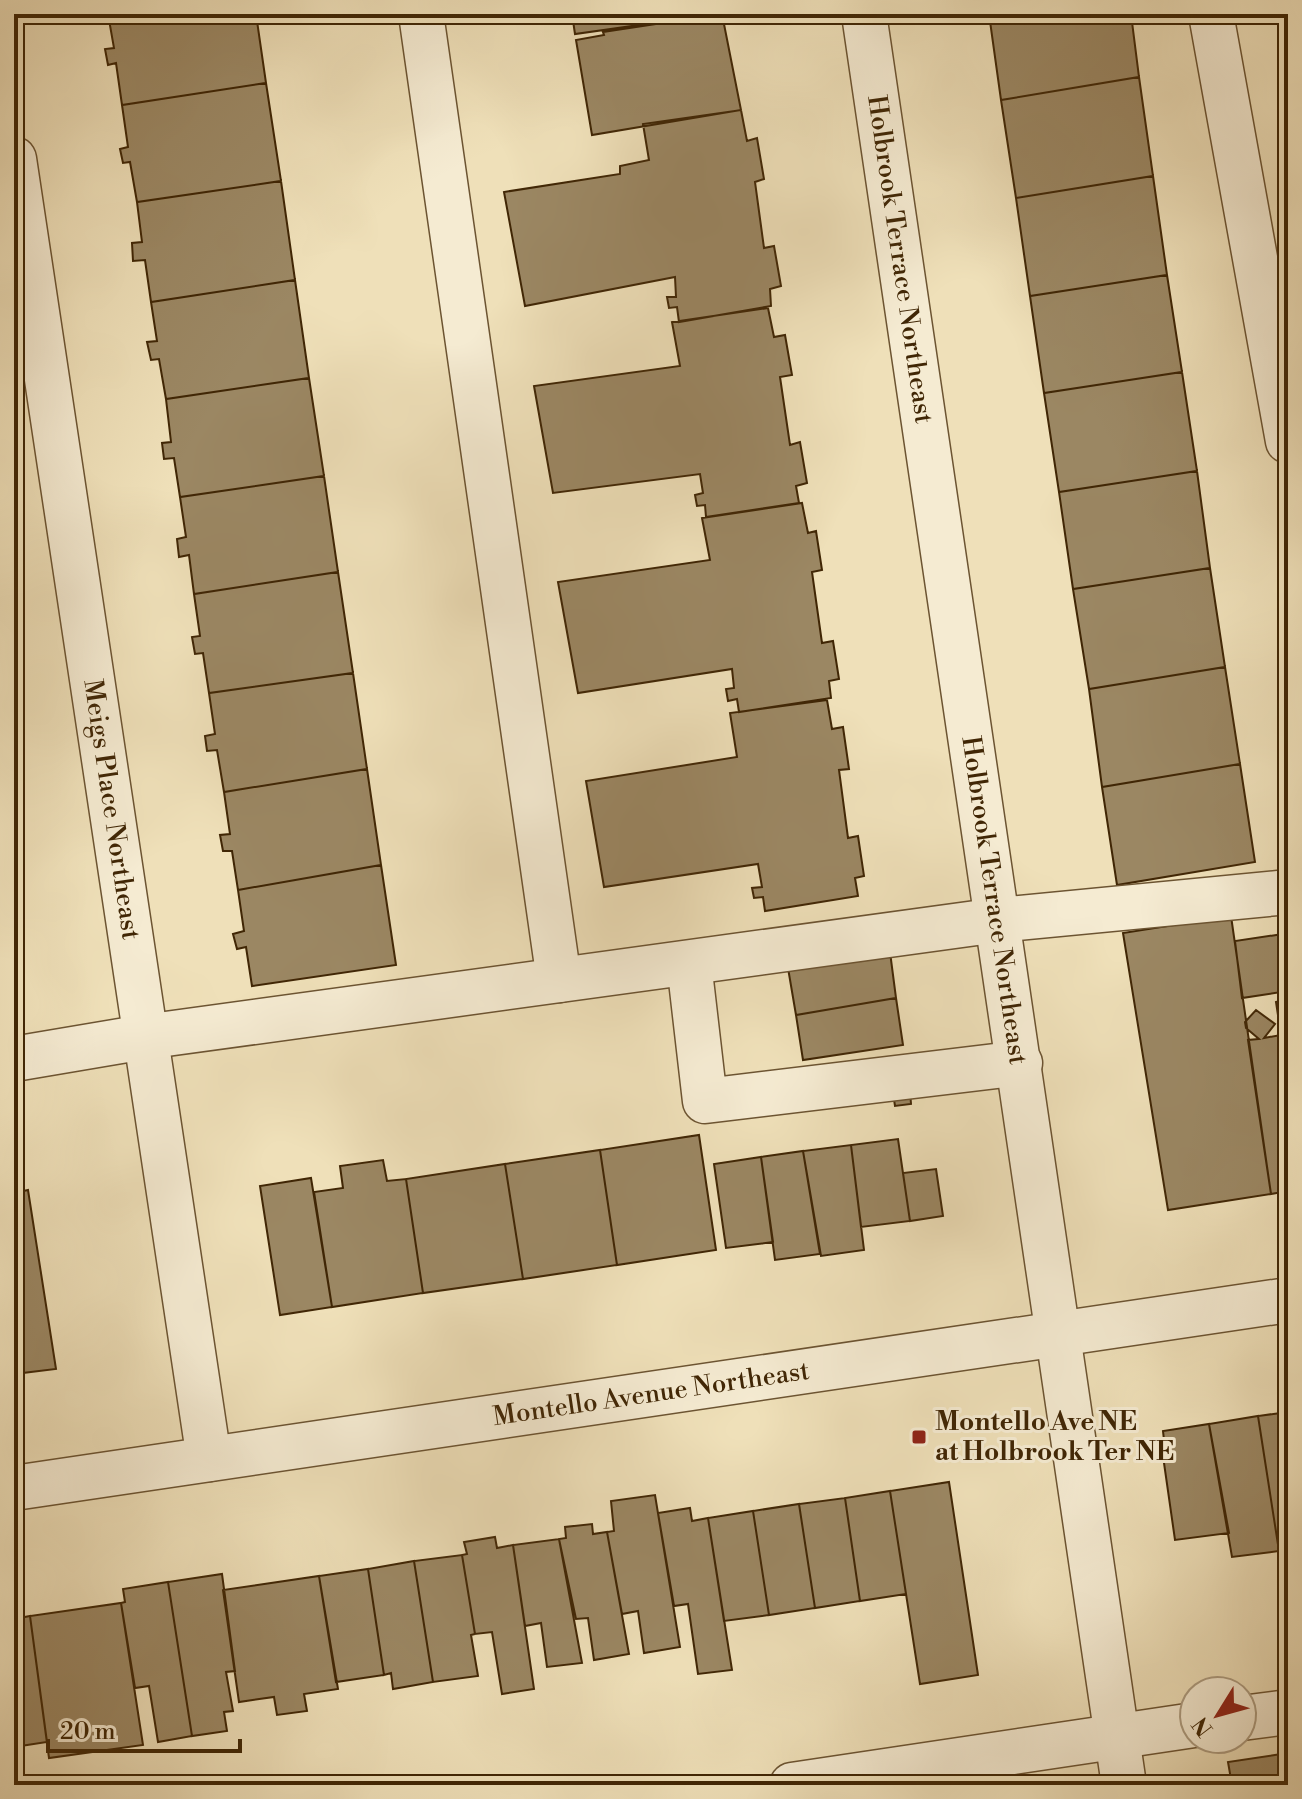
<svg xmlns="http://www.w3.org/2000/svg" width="1302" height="1799" viewBox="0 0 1302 1799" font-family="'Libre Bodoni',serif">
	<rect width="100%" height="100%" fill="#efe0b9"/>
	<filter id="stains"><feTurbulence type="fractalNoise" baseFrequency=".0025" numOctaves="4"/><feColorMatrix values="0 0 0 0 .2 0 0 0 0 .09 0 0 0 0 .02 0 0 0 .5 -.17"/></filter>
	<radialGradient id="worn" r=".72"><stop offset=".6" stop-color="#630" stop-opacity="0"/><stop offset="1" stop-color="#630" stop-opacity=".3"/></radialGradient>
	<path fill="#9b8763" stroke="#402605" stroke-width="2" d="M 108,14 L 256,14 L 266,83 L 122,105 L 116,63 L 108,65 L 105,49 L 114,48 Z
		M 572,14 L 717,14 L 575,34 Z
		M 722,14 L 741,110 L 592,135 L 576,40 L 604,35 L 603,32 Z
		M 989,14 L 1131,14 L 1139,77 L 1001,100 Z
		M 1281,14 L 1288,14 L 1288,58 L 1287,58 Z
		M 1139,77 L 1153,176 L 1016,198 L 1001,100 Z
		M 266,83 L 281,181 L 137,202 L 130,162 L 123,163 L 120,149 L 128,147 L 122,105 Z
		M 741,110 L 747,141 L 757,138 L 764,179 L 755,182 L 764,248 L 774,246 L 781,286 L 770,289 L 771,306 L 679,322 L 677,307 L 669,308 L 667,297 L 676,297 L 675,277 L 525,306 L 504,192 L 620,174 L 620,166 L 649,160 L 643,124 Z
		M 1153,176 L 1167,275 L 1030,296 L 1016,198 Z
		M 281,181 L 295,280 L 151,302 L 145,260 L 133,261 L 132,243 L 142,242 L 137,202 Z
		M 1167,275 L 1182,372 L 1044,393 L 1030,296 Z
		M 295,280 L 309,378 L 166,399 L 159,359 L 151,360 L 147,342 L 157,341 L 151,302 Z
		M 768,308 L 774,337 L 785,335 L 792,375 L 780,377 L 790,445 L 800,442 L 807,483 L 796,486 L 799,503 L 706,517 L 705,505 L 697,506 L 695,495 L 703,493 L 700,474 L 553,493 L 534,386 L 680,366 L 672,322 Z
		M 1182,372 L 1197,471 L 1059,492 L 1044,393 Z
		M 309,378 L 324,476 L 180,497 L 174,458 L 164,459 L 162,443 L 171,442 L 166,399 Z
		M 1197,471 L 1210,568 L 1073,589 L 1059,492 Z
		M 324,476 L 338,572 L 194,594 L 189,555 L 179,557 L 177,539 L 186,537 L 180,497 Z
		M 802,503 L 808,533 L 816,531 L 822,570 L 812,572 L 822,643 L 833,641 L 839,679 L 829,681 L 831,698 L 739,712 L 737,699 L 728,701 L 726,689 L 734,688 L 732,669 L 578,693 L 558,582 L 710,560 L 702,518 Z
		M 1210,568 L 1225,667 L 1089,689 L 1073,589 Z
		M 338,572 L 353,673 L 209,693 L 203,653 L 195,654 L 192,637 L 200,636 L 194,594 Z
		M 1225,667 L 1240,764 L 1102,787 L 1089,689 Z
		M 353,673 L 367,769 L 224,792 L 217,750 L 207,751 L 205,736 L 215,734 L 209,693 Z
		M 827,700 L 832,729 L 843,727 L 849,769 L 839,770 L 848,838 L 858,836 L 864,876 L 855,878 L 858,896 L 765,911 L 763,897 L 754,898 L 752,888 L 762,887 L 758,864 L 604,887 L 586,781 L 737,757 L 730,713 Z
		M 1240,764 L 1255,862 L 1117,885 L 1102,787 Z
		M 367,769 L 381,865 L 238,890 L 232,851 L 223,851 L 220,835 L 230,834 L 224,792 Z
		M 381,865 L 396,965 L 252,986 L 246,947 L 237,949 L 233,934 L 244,931 L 238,890 Z
		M 1231,916 L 1271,1194 L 1168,1210 L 1123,933 Z
		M 1283,934 L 1288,966 L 1288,991 L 1242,998 L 1235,941 Z
		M 890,952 L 896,998 L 796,1015 L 788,968 Z
		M 896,998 L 903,1045 L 803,1060 L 796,1015 Z
		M 1288,999 L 1288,1191 L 1271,1194 L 1248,1040 L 1259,1039 L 1246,1028 L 1245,1022 L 1256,1010 L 1275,1024 L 1264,1038 L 1281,1035 L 1276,1002 Z
		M 910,1091 L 911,1104 L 895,1106 L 893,1093 Z
		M 699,1135 L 716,1250 L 617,1265 L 600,1150 Z
		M 898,1139 L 910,1221 L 861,1227 L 851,1145 Z
		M 851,1145 L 864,1250 L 821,1256 L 803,1151 Z
		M 600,1150 L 617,1265 L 523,1279 L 505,1164 Z
		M 803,1151 L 820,1254 L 775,1260 L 761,1157 Z
		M 761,1157 L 773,1242 L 726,1248 L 714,1164 Z
		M 383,1160 L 387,1181 L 406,1179 L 423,1293 L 332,1307 L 314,1192 L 343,1188 L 340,1166 Z
		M 505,1164 L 523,1279 L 423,1293 L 406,1179 Z
		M 936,1169 L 943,1216 L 910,1221 L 903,1173 Z
		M 311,1178 L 332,1307 L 280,1315 L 260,1186 Z
		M 28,1190 L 56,1369 L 14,1374 L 14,1193 Z
		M 1288,1412 L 1288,1549 L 1279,1551 L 1258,1416 Z
		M 1258,1416 L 1279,1551 L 1232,1557 L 1209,1424 Z
		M 1209,1424 L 1229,1533 L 1175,1540 L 1162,1449 L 1165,1449 L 1163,1431 Z
		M 949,1482 L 978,1675 L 920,1684 L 890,1491 Z
		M 890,1491 L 906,1594 L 860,1601 L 845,1498 Z
		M 655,1495 L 680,1647 L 644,1653 L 638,1611 L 622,1614 L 607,1532 L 614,1531 L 611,1501 Z
		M 845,1498 L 860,1601 L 815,1608 L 799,1504 Z
		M 799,1504 L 815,1608 L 769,1615 L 753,1511 Z
		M 690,1508 L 692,1521 L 708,1518 L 732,1670 L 698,1674 L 688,1604 L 674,1606 L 658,1513 Z
		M 753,1511 L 769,1615 L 724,1621 L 708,1518 Z
		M 592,1524 L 593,1534 L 607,1532 L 629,1654 L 594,1660 L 588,1618 L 576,1619 L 559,1539 L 566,1538 L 565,1527 Z
		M 495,1537 L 497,1548 L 513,1545 L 534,1689 L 502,1694 L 492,1632 L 475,1634 L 462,1555 L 467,1554 L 464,1542 Z
		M 559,1539 L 582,1663 L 547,1667 L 541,1623 L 525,1626 L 513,1545 Z
		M 462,1555 L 475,1634 L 471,1635 L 478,1676 L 433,1682 L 414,1561 Z
		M 414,1561 L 433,1682 L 393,1689 L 391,1673 L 384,1675 L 368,1569 Z
		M 368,1569 L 384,1675 L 336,1682 L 319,1576 Z
		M 222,1574 L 235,1671 L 226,1672 L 233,1711 L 224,1712 L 227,1731 L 192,1736 L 168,1582 Z
		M 319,1576 L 338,1689 L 304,1694 L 307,1711 L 277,1715 L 274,1697 L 239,1702 L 223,1590 Z
		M 168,1582 L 192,1736 L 158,1742 L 149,1686 L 135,1688 L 121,1603 L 125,1602 L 123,1589 Z
		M 121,1603 L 143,1745 L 49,1758 L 30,1616 Z
		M 30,1616 L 47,1742 L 14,1747 L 14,1619 Z
		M 1288,1753 L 1288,1785 L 1232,1785 L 1228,1762 Z"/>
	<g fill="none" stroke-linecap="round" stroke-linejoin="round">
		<g stroke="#6c5432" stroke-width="47">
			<g id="minor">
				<path d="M 421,14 L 559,980"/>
				<path id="s1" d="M 864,14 L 1124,1785"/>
				<path d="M 1211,14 L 1288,441"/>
				<path id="s2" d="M 14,159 L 209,1459"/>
				<path d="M 689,963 L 705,1101 L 1020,1063"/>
				<path d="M 14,1059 L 144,1037 L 998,920 L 1288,892"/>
				<path id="s3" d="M 14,1488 L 1288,1300"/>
				<path d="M 1242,1718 L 1288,1712"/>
				<path d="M 792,1785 L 1194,1725"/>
			</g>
		</g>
		<use href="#minor" stroke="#f5ebd2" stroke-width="44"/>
	</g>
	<rect fill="#8f2418" stroke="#f5ebd2" stroke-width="3" x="911" y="1429" width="16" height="16" rx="4"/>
	<g text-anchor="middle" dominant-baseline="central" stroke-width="6" stroke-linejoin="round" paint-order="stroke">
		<g font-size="26" fill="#402605" stroke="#f5ebd2">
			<text stroke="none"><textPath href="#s1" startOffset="248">Holbrook Terrace Northeast</textPath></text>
			<text stroke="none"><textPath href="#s2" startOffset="658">Meigs Place Northeast</textPath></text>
			<text stroke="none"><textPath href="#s1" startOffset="896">Holbrook Terrace Northeast</textPath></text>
			<text stroke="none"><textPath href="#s3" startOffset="644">Montello Avenue Northeast</textPath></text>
		</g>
		<g font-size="26" font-weight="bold" fill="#402605" stroke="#f5ebd2" text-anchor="start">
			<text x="935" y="1422">Montello Ave NE<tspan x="935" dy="30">at Holbrook Ter NE</tspan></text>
		</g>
	</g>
	<rect width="1302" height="1799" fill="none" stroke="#efe0b9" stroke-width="48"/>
	<rect x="16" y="16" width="1270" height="1767" fill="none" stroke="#402605" stroke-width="4"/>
	<rect x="24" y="24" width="1254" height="1751" fill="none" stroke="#402605" stroke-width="2"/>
	<g transform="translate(1218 1715) rotate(233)"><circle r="38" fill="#f5ebd2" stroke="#ad9c80" stroke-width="2"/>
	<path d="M0-6L14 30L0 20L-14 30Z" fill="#8f2418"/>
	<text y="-12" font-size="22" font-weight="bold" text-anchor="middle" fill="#402605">N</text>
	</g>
	<path d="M48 1739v12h192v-12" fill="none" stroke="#402605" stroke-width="4"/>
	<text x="60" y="1739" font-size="24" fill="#402605" stroke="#f5ebd2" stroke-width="6" paint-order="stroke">20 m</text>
	<rect width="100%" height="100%" filter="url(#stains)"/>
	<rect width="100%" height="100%" fill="url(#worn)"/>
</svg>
